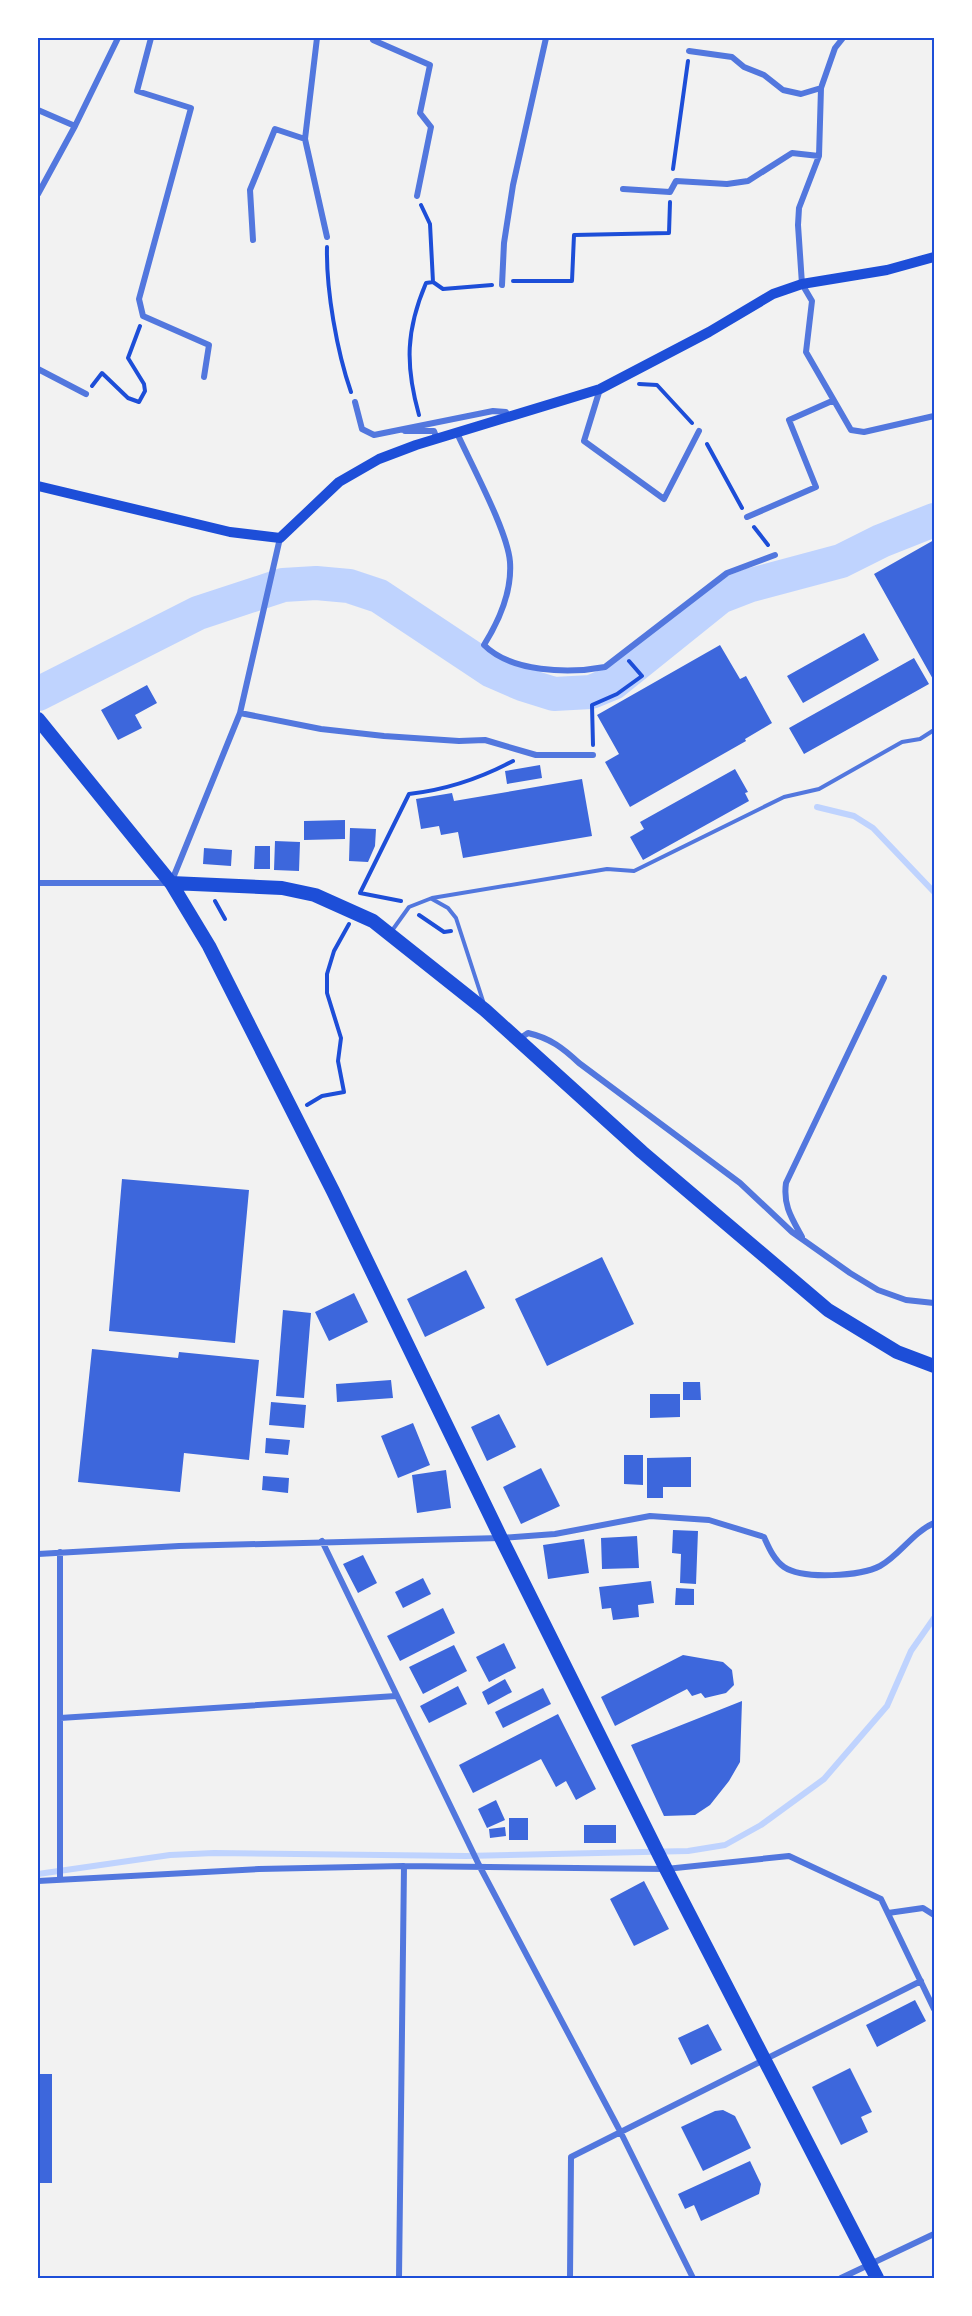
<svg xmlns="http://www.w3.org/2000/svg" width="972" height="2316" viewBox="0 0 972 2316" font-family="'Crimson Pro',serif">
	<rect width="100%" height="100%" fill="#f2f2f2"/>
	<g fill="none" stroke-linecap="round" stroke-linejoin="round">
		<path stroke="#bfd3fe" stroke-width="6" d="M 817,807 L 854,816 L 873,828 L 934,892
			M 38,1874 L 170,1855 L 214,1853 L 466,1856 L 688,1851 L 725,1845 L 761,1825 L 824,1779 L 887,1706 L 911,1651 L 934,1618"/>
		<path stroke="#bfd3fe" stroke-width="34" d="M 38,694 L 198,613 L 283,585 L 316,583 L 349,586 L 379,596 L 492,671 L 522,684 L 554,694 L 591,692 L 613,683 L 720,597 L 751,585 L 841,561 L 881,541 L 934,520"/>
	</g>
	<path fill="#3d67dc" d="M 934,540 L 934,681 L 874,574 Z
		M 864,633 L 879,660 L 803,703 L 787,676 Z
		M 720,645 L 740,679 L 746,676 L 772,723 L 745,739 L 746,741 L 630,807 L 605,762 L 619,754 L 597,715 Z
		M 914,658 L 929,684 L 804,754 L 789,728 Z
		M 147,685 L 157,703 L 135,715 L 142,728 L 118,740 L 101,710 Z
		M 540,765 L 542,778 L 507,784 L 505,771 Z
		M 735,769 L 748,792 L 745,793 L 749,801 L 643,860 L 630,837 L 644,829 L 640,822 Z
		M 582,779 L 592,836 L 463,858 L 458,832 L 441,835 L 439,826 L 421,829 L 416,799 L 452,793 L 454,801 Z
		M 345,820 L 345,839 L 304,840 L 304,821 Z
		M 350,828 L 376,829 L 375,846 L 368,862 L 349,861 Z
		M 275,841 L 300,842 L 299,871 L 274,870 Z
		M 255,846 L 270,846 L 270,869 L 254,869 Z
		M 204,848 L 232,850 L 231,866 L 203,864 Z
		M 122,1179 L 249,1190 L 235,1343 L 109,1331 Z
		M 602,1257 L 634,1324 L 547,1366 L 515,1299 Z
		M 466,1270 L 485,1308 L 425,1337 L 407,1299 Z
		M 354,1293 L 368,1322 L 329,1341 L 315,1312 Z
		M 283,1310 L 311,1313 L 304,1398 L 276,1396 Z
		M 92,1349 L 178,1358 L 179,1352 L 259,1360 L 249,1460 L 184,1453 L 180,1492 L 78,1482 Z
		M 391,1380 L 393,1398 L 337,1402 L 336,1384 Z
		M 683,1382 L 700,1382 L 701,1400 L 683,1400 Z
		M 650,1394 L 680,1394 L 680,1417 L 650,1418 Z
		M 271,1402 L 306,1405 L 304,1428 L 269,1425 Z
		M 499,1414 L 516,1447 L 487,1461 L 471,1427 Z
		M 413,1423 L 430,1465 L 398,1478 L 381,1436 Z
		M 266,1438 L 290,1440 L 288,1455 L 265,1453 Z
		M 624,1455 L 643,1455 L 643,1485 L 624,1484 Z
		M 691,1457 L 691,1487 L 663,1487 L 663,1498 L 647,1498 L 647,1458 Z
		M 541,1468 L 560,1506 L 521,1524 L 503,1487 Z
		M 446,1470 L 451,1508 L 417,1513 L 412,1475 Z
		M 263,1476 L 289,1478 L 288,1493 L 262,1490 Z
		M 673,1530 L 698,1531 L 696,1584 L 680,1583 L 681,1554 L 672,1553 Z
		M 637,1536 L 639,1568 L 602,1569 L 601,1538 Z
		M 584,1539 L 589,1573 L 548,1579 L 543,1545 Z
		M 363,1555 L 377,1583 L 358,1593 L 343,1564 Z
		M 423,1578 L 431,1594 L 403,1608 L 395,1592 Z
		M 651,1581 L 654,1603 L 638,1605 L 639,1617 L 613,1620 L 611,1608 L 602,1609 L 599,1587 Z
		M 676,1588 L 694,1589 L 694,1605 L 675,1605 Z
		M 443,1608 L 455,1633 L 400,1661 L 387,1636 Z
		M 504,1643 L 516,1668 L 489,1682 L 476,1657 Z
		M 454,1645 L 467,1671 L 423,1694 L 409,1667 Z
		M 683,1655 L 723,1662 L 732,1670 L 734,1685 L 726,1693 L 705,1698 L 701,1693 L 692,1696 L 687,1689 L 615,1726 L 601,1697 Z
		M 505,1679 L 512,1692 L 488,1705 L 482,1692 Z
		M 458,1686 L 467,1704 L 429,1723 L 420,1706 Z
		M 543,1688 L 551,1704 L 503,1728 L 495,1712 Z
		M 742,1701 L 740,1762 L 729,1781 L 710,1805 L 695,1815 L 664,1816 L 631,1745 Z
		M 558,1714 L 596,1789 L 576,1800 L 566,1781 L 556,1787 L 541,1759 L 473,1793 L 459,1765 Z
		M 496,1800 L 505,1820 L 487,1828 L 478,1809 Z
		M 509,1818 L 528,1818 L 528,1840 L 509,1840 Z
		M 584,1825 L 616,1825 L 616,1843 L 584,1843 Z
		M 505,1827 L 506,1836 L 490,1838 L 489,1829 Z
		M 644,1881 L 669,1929 L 634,1946 L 610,1899 Z
		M 915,2000 L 926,2021 L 877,2047 L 866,2025 Z
		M 708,2024 L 722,2050 L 691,2065 L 678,2038 Z
		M 850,2068 L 872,2112 L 861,2117 L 868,2132 L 841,2145 L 812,2087 Z
		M 38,2074 L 52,2074 L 52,2183 L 38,2183 Z
		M 723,2110 L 735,2116 L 751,2148 L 703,2171 L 681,2127 L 715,2111 Z
		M 750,2161 L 761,2184 L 759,2194 L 701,2221 L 694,2205 L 685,2209 L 678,2194 Z"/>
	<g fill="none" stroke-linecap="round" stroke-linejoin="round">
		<path stroke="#1d4ed8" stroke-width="4" d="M 673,169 L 688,61
			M 421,205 L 430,224 L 433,282
			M 327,247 C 326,290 337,352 351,392
			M 513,281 L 572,281 L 574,235 L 669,233 L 670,202
			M 639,384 L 657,385 L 692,423
			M 92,386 L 102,373 L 128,398 L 139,402 L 145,391 L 144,384 L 128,358 L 140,326
			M 419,415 C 405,365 406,330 426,283 L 433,282 L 443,289 L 492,285
			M 707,444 L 742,508
			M 754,527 L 768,545
			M 593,745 L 592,705 L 617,694 L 642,676 L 629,661
			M 215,901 L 225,919
			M 401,901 L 360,893 L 409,794 C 445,790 481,778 513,761
			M 419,915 L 444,932 L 451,931
			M 307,1105 L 322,1096 L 344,1092 L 338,1061 L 341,1038 L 327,993 L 327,974 L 334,951 L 349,924"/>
		<path stroke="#5277de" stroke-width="4" d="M 432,899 L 448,908 L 456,918 L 483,1001
			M 391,932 L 409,907 L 432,898 L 607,869 L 634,871 L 784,797 L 819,789 L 902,742 L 920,739 L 934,730"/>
		<path stroke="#5277de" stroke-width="6" d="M 151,38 L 137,91 L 191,108 L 139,299 L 143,316 L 209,345 L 204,377
			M 375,38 L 373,40 L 430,65 L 420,113 L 431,127 L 417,196
			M 843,38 L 835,48 L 821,88 L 819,156 L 799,208 L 798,225 L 802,284 L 812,301 L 806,352 L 851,430 L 864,432 L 934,416
			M 689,51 L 732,57 L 744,67 L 764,75 L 783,90 L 801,94 L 821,88
			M 38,110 L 75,126
			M 305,139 L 327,237
			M 623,189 L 670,192 L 676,181 L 727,184 L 748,181 L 792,153 L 819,156
			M 38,194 L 75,126 L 118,38
			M 253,240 L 250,190 L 275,129 L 305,139 L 317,38
			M 502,285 L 504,243 L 513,185 L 546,38
			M 38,369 L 86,394
			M 600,389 L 584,441 L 664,499 L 699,431
			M 355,402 L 362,429 L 374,435 L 493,411 L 506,412 L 509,418
			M 405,431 L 434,431 L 437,439
			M 457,433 C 471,464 508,532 510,562 C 512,591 499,621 484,645 C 511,672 568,674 605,667 L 727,573 L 775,555
			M 747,517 L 816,487 L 789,420 L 832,401
			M 240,713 L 321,729 L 384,736 L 459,741 L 485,740 L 536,755 L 593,755
			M 38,883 L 171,883 L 240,713 L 280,538
			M 519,1039 L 528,1033 C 550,1038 563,1048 579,1063 L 740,1183 L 792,1232 L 850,1273 L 878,1290 L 906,1300 L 934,1303
			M 802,1237 C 791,1217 783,1205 786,1183 L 884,978
			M 322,1541 L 480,1867 L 620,2131 L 693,2278
			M 60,1552 L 60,1880
			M 38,1554 L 179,1546 L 501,1538 L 555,1534 L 650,1516 L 709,1520 L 764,1537 C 769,1548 774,1560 784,1567 C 803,1580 861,1576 880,1566 C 900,1555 912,1533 934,1523
			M 60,1718 L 396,1696
			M 38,1881 L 259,1869 L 404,1866 L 666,1869 L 789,1856 L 881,1899 L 934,2009
			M 888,1913 L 923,1908 L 934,1915
			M 399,2278 L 404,1866
			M 570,2278 L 571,2157 L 921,1981
			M 841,2278 L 934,2234"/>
		<path stroke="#1d4ed8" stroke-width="10" d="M 38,486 L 230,532 L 280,538 L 339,482 L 379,459 L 416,445 L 600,389 L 709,332 L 773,294 L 802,284 L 887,270 L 934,257"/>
		<path stroke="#1d4ed8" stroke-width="14" d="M 38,719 L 171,883 L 209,946 L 333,1191 L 501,1538 L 666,1869 L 877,2278
			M 171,883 L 282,888 L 315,895 L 373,921 L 485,1010 L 642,1152 L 828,1310 L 897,1352 L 934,1366"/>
	</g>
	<rect width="972" height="2316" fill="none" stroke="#ffffff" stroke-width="78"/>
	<rect x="39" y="39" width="894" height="2238" fill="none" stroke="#1d4ed8" stroke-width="2"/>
</svg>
